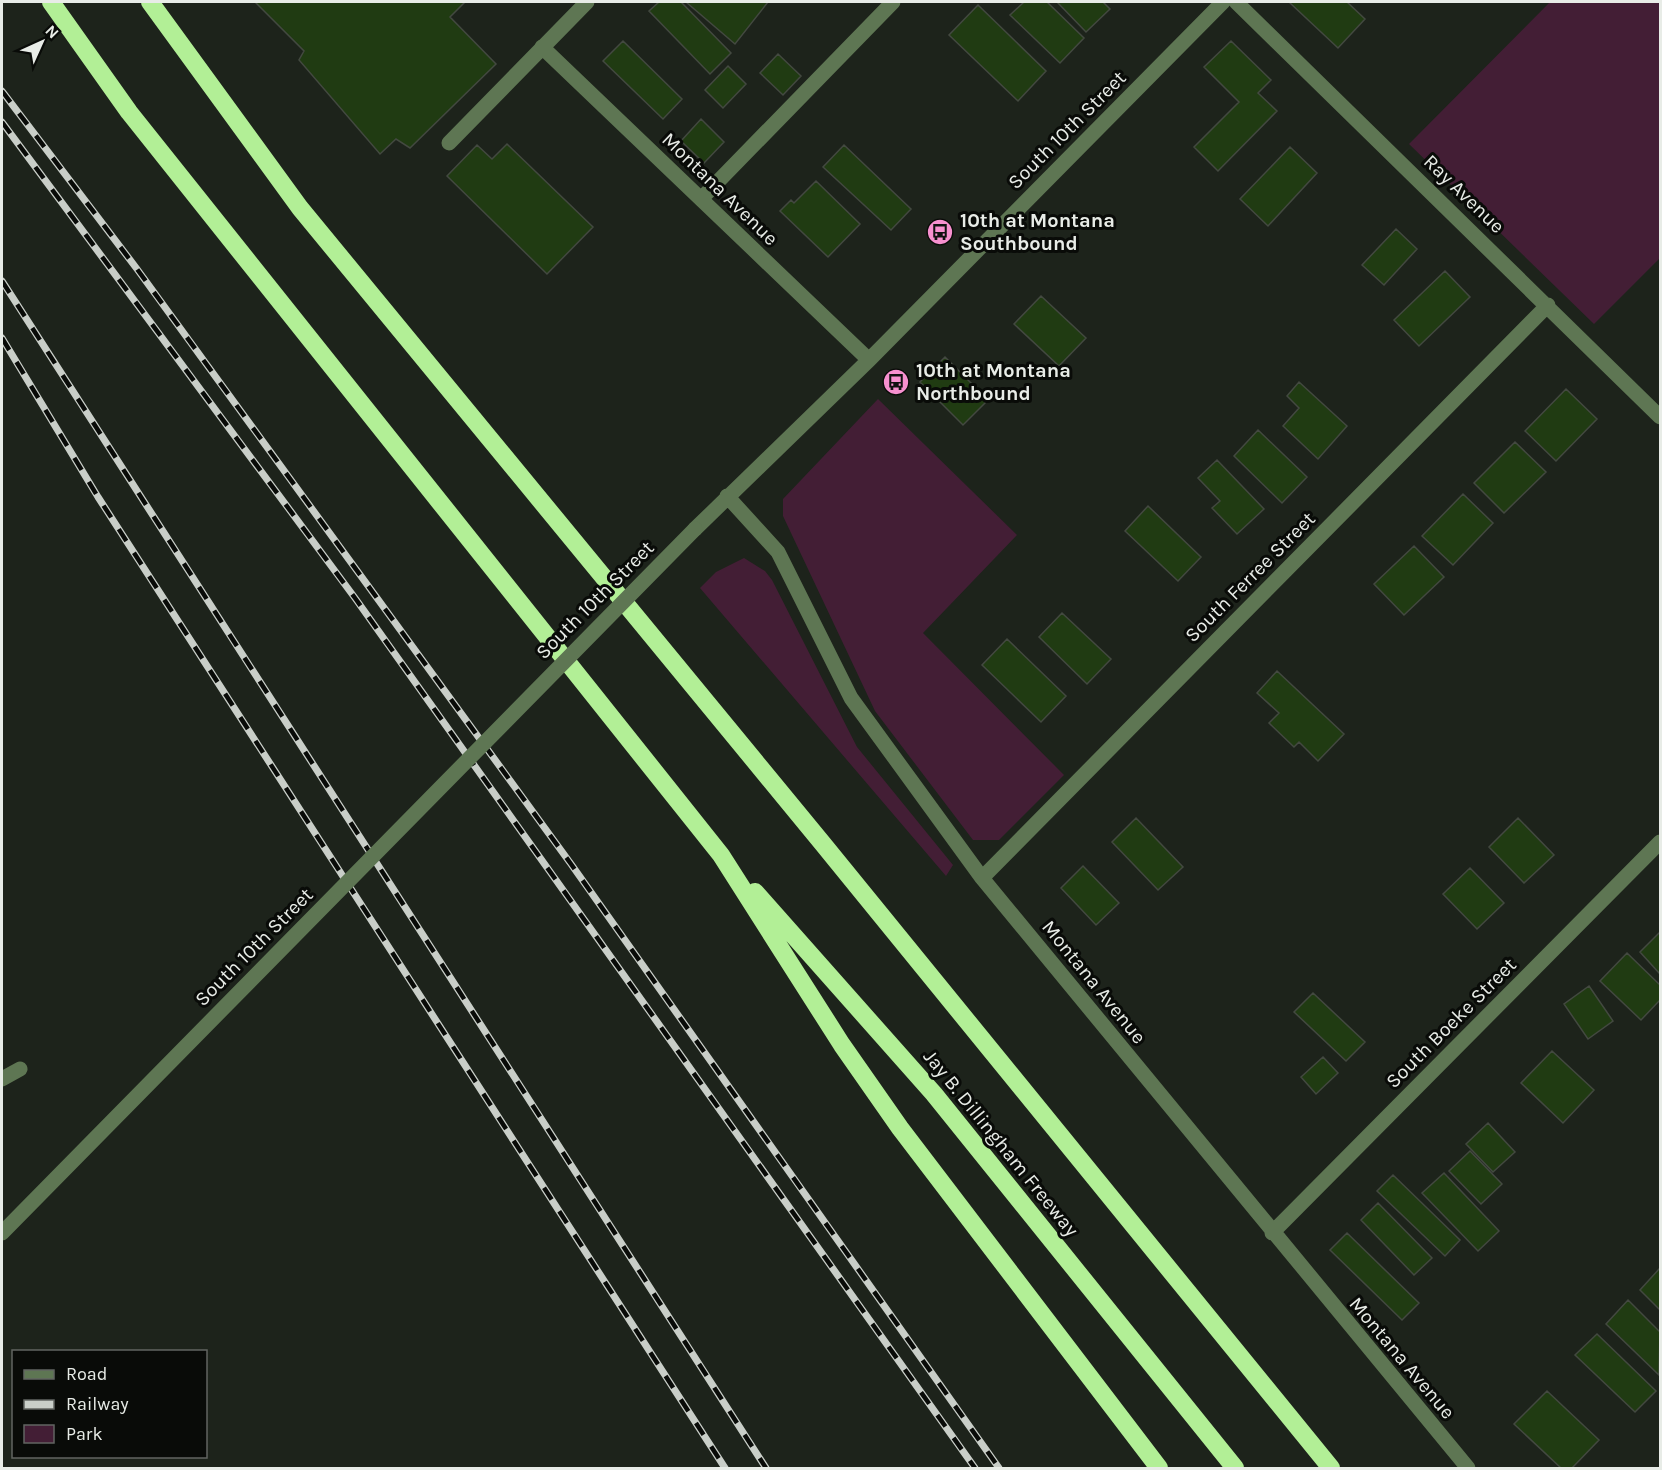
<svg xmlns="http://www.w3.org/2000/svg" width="1662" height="1470" viewBox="0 0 1662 1470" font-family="Karla,sans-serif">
	<rect width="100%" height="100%" fill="#1d231b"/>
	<path fill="#431e35" d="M 1550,2 L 1660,2 L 1660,258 L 1594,324 L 1409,144 Z
		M 878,399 L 1017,535 L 923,633 L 1064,775 L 999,840 L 973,840 L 875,711 L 783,516 L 783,499 Z
		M 744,558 L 765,571 L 772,580 L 857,747 L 953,865 L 946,876 L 700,588 L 716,572 Z"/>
	<path fill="#203b12" stroke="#434940" stroke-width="1.5" d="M 255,2 L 465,2 L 450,17 L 496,64 L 410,148 L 396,139 L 380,154 L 299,60 L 304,51 Z
		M 659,2 L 681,2 L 731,53 L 710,74 L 649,11 Z
		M 686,2 L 768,2 L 735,44 Z
		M 1024,2 L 1047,2 L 1084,38 L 1060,63 L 1010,15 Z
		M 1057,2 L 1103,2 L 1110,9 L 1086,32 Z
		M 1289,2 L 1347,2 L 1365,19 L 1338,48 Z
		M 978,5 L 1046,71 L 1018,101 L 949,35 Z
		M 623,41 L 682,99 L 663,119 L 603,61 Z
		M 1231,41 L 1271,80 L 1258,93 L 1277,111 L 1218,171 L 1194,147 L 1239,102 L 1204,67 Z
		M 778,54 L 801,76 L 783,95 L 760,73 Z
		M 728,66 L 746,84 L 723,108 L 705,90 Z
		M 701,119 L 724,142 L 704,163 L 681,141 Z
		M 507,144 L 593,227 L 547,274 L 447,176 L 477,145 L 492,159 Z
		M 844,145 L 911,209 L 891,230 L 823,167 Z
		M 1290,147 L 1317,173 L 1268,226 L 1240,199 Z
		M 816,181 L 860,224 L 828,257 L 780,211 L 791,200 L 794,203 Z
		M 1396,229 L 1417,249 L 1384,285 L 1362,265 Z
		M 1445,271 L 1470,297 L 1419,346 L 1394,320 Z
		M 1041,296 L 1086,338 L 1059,366 L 1014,324 Z
		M 945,357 L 988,400 L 963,425 L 920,382 Z
		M 1299,382 L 1347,426 L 1318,459 L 1283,426 L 1299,408 L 1287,396 Z
		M 1566,389 L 1597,419 L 1556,461 L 1525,431 Z
		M 1258,430 L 1307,477 L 1282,503 L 1234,456 Z
		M 1515,442 L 1546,472 L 1504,513 L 1474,483 Z
		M 1217,460 L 1264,509 L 1237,534 L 1212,508 L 1220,501 L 1198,478 Z
		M 1463,494 L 1493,523 L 1453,565 L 1422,536 Z
		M 1148,506 L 1201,557 L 1178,581 L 1125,531 Z
		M 1414,546 L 1444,577 L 1404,615 L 1374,584 Z
		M 1062,613 L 1111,659 L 1087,684 L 1039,637 Z
		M 1007,639 L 1066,696 L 1041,722 L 982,665 Z
		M 1277,671 L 1344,734 L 1318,761 L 1299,742 L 1294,747 L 1269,723 L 1279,713 L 1257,693 Z
		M 1136,818 L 1183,867 L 1158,890 L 1112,842 Z
		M 1518,818 L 1554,855 L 1524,883 L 1489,847 Z
		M 1083,866 L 1119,903 L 1096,925 L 1061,888 Z
		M 1470,868 L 1504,903 L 1477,929 L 1443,894 Z
		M 1660,932 L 1660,974 L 1640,952 Z
		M 1627,953 L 1660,985 L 1660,1000 L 1641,1020 L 1600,981 Z
		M 1589,986 L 1613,1021 L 1588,1039 L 1564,1004 Z
		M 1313,993 L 1365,1042 L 1346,1061 L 1294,1012 Z
		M 1552,1051 L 1594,1090 L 1563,1123 L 1521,1083 Z
		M 1323,1057 L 1338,1073 L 1316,1094 L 1301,1077 Z
		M 1488,1123 L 1515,1152 L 1493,1172 L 1466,1144 Z
		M 1470,1151 L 1502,1184 L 1481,1204 L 1449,1171 Z
		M 1444,1173 L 1499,1231 L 1478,1251 L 1422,1193 Z
		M 1393,1175 L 1460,1240 L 1445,1256 L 1377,1191 Z
		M 1378,1203 L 1432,1258 L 1414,1275 L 1361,1220 Z
		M 1347,1233 L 1419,1303 L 1402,1320 L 1330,1250 Z
		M 1660,1268 L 1660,1310 L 1640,1290 Z
		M 1628,1300 L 1660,1332 L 1659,1375 L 1606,1324 Z
		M 1597,1334 L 1656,1391 L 1635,1412 L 1575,1355 Z
		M 1547,1391 L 1599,1440 L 1572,1468 L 1561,1468 L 1514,1424 Z"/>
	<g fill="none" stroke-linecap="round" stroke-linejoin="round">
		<path stroke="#5e7653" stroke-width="15" d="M 1236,2 L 1660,417
			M 542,47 L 869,360
			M 449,143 L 587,2
			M 701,199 L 893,2
			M 727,496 L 778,552 L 851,698 L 982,878 L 1468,1468
			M 695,529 L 869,360 L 1223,2
			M 982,878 L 1548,305
			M 2,1079 L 20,1069
			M 1272,1233 L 1660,842"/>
		<path stroke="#b2ef96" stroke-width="18" d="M 51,2 L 129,112 L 721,855 L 842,1045 L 900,1128 L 1159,1468
			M 150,2 L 300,208 L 823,844 L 1331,1468
			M 755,892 L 934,1094 L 1235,1468"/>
		<g stroke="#c9cec8" stroke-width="7">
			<path id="rail" d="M 2,91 L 137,269 L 571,864 L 999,1468
				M 2,122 L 355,598 L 975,1468
				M 2,281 L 766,1468
				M 2,338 L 98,497 L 725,1468"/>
		</g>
		<use href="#rail" stroke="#090b08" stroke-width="4.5" stroke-dasharray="14" stroke-linecap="butt"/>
		<path stroke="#5e7653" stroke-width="15" d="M 2,1233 L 695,529"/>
	</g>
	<defs>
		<g id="bus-disc" transform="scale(1.35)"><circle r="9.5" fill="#f790cf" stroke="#090b08"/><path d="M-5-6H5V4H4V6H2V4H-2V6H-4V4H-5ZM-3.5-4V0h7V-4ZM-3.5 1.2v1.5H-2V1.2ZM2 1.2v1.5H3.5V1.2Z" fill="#111"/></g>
	</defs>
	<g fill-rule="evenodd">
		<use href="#bus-disc" x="940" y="232"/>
		<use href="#bus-disc" x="896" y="382"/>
	</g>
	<g text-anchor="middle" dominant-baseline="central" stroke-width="6" stroke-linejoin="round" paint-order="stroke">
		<g font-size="20" fill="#e8ece7" stroke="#090b08">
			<text transform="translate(1067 130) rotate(-45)">South 10th Street</text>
			<text transform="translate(720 189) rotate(44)">Montana Avenue</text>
			<text transform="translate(1464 194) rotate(44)">Ray Avenue</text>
			<text transform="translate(1250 577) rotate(-45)">South Ferree Street</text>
			<text transform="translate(595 600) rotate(-45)">South 10th Street</text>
			<text transform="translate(254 947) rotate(-45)">South 10th Street</text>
			<text transform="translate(1094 982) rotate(51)">Montana Avenue</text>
			<text transform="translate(1451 1023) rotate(-45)">South Boeke Street</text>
			<text transform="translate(1001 1143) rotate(51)">Jay B. Dillingham Freeway</text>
			<text transform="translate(1402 1358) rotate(50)">Montana Avenue</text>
		</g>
		<g font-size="20" font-weight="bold" fill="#e8ece7" stroke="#090b08" text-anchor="start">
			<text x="960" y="220">10th at Montana<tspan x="960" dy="23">Southbound</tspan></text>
			<text x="916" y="370">10th at Montana<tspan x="916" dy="23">Northbound</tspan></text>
		</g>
	</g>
	<rect width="1662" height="1470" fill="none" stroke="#e8ece7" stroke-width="6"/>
	<rect x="12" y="1350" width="195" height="108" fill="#090b08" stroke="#626561" stroke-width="1.5"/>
	<rect x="24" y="1370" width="30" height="9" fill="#5e7653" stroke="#626561" stroke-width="1.5"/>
	<text x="66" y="1380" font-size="18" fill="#e8ece7">Road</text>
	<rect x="24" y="1400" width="30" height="9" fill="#c9cec8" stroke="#626561" stroke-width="1.5"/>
	<text x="66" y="1410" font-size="18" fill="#e8ece7">Railway</text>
	<rect x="24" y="1425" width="30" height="18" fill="#431e35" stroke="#626561" stroke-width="1.5"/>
	<text x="66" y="1440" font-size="18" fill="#e8ece7">Park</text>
	<g transform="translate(42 42) rotate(45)" stroke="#090b08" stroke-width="4.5" paint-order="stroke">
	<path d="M0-4.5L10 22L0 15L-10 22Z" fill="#e8ece7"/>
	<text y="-9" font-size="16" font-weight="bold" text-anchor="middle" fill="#e8ece7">N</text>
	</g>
</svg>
